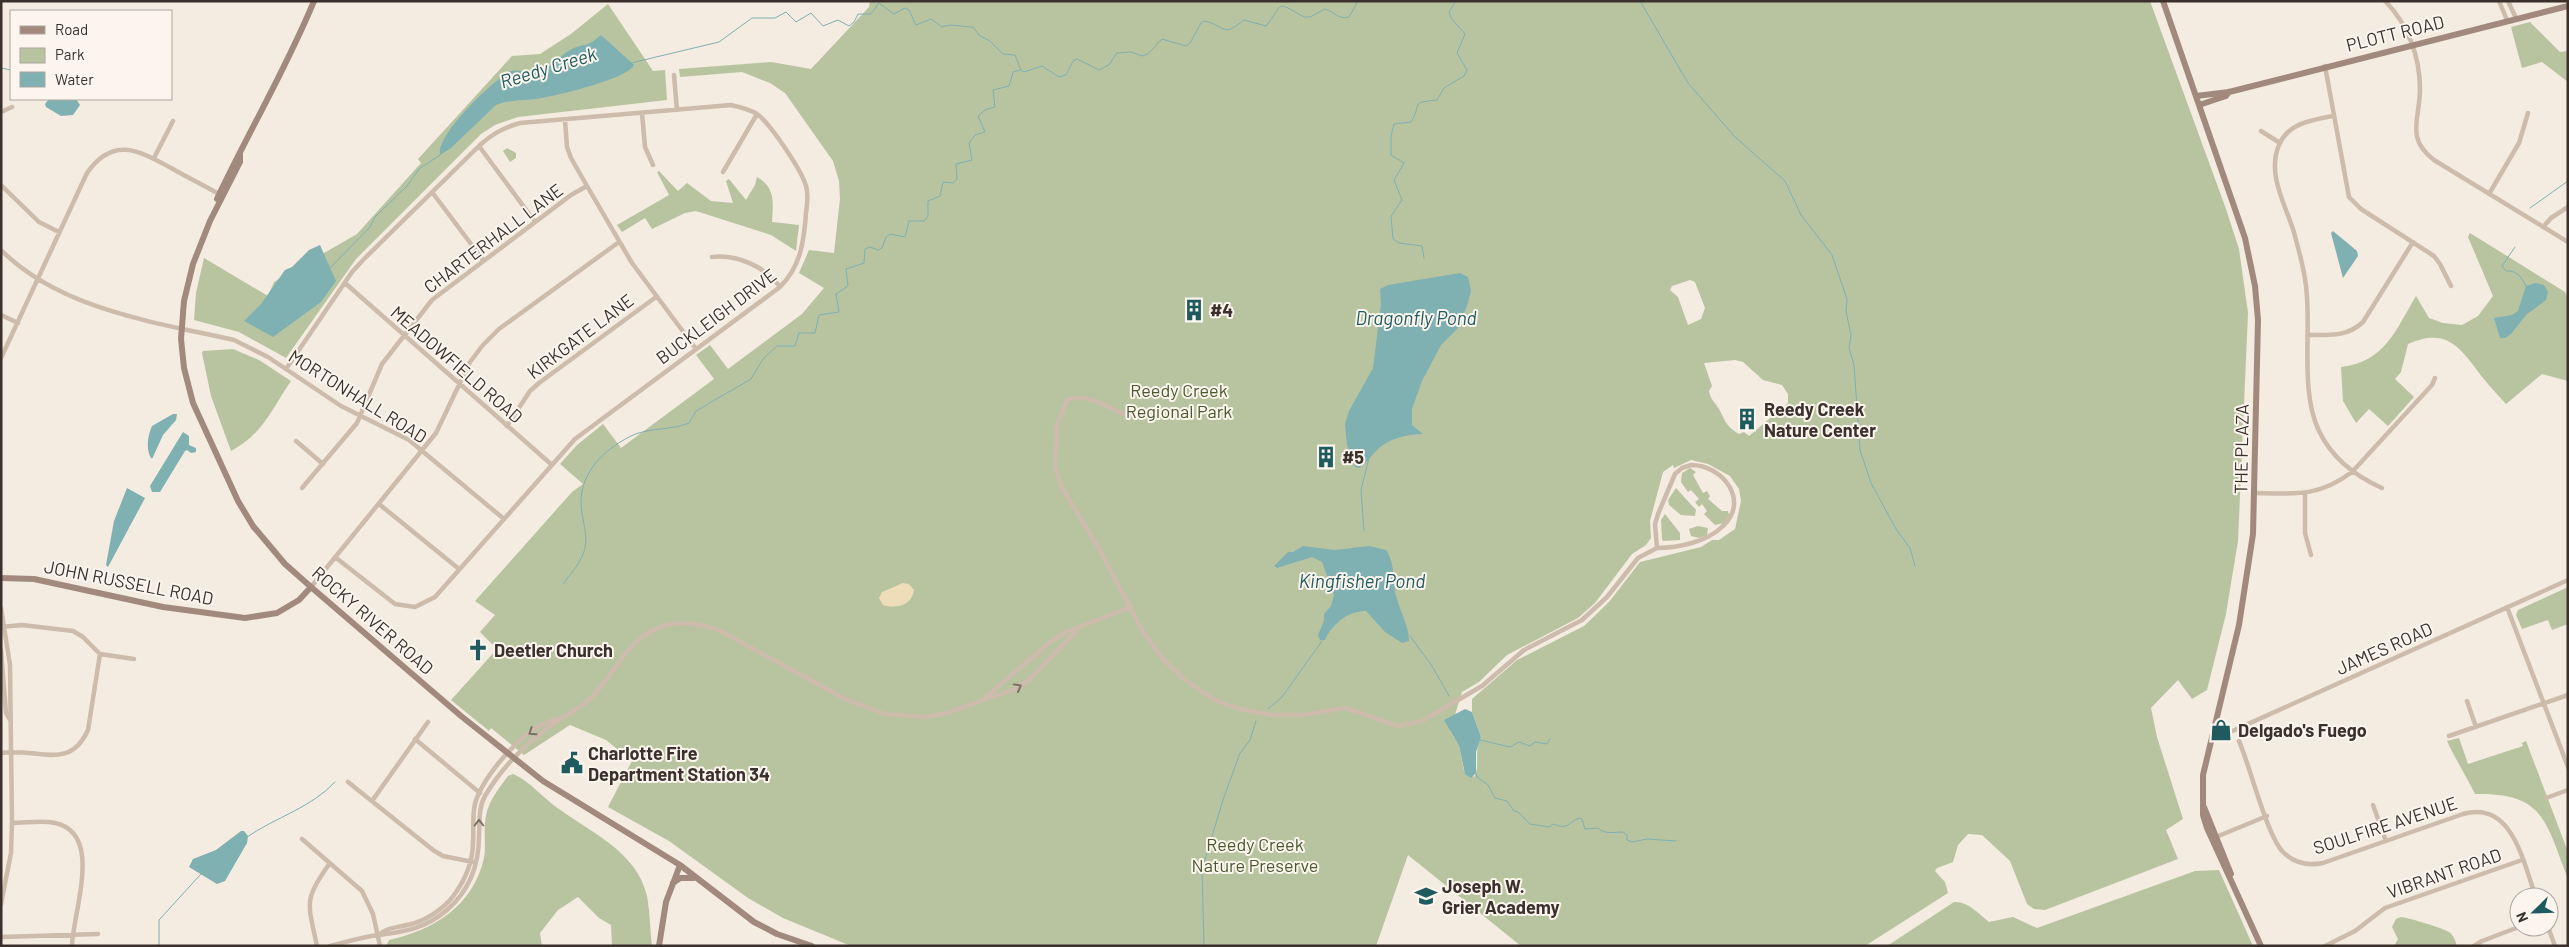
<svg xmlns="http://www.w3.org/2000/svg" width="2569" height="947" viewBox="0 0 2569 947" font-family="Barlow,sans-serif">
	<rect width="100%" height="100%" fill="#f4ebe1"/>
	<path fill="#b8c4a0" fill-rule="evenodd" d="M 870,1 L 2150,1 L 2226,209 L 2239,249 L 2248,313 L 2238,541 L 2226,614 L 2207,690 L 2192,699 L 2178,680 L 2151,708 L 2157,737 L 2183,819 L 2166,830 L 2178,859 L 2045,910 L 2034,909 L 2027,904 L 2010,861 L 1982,835 L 1968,834 L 1958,845 L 1953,862 L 1937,868 L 1935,871 L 1945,882 L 1948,893 L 1865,946 L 1521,946 L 1408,855 L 1376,946 L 851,946 L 783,918 L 748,898 L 669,841 L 608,807 L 632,761 L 606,740 L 570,725 L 524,755 L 491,728 L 489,731 L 451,700 L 497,649 L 480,632 L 495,615 L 475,601 L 572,492 L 583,484 L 560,464 L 577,445 L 603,424 L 621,448 L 714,379 L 696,355 L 710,345 L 728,369 L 802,314 L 824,288 L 799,273 L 809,250 L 834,253 L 840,199 L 839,181 L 833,161 L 785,93 L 770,83 L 742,72 L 680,77 L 679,69 L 771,62 L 811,69 L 869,7 ZM 1690,280 L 1695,282 L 1705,308 L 1701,319 L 1688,325 L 1678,297 L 1670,290 L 1672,286 ZM 1735,360 L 1743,362 L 1763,380 L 1782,385 L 1788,394 L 1788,403 L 1749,436 L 1744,432 L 1739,434 C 1725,425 1726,422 1719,409 C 1715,402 1710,399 1709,391 L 1712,386 L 1704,363 ZM 1691,460 L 1708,464 L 1730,476 L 1739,489 L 1741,501 L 1735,529 L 1719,540 L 1712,540 L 1701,547 L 1640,562 L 1609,602 L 1584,626 L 1517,660 L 1472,699 L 1472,712 L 1481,737 C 1473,753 1481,766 1474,777 L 1464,771 L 1459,746 L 1450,731 L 1462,692 L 1479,682 L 1507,655 L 1578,618 L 1595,603 L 1632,554 L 1646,545 L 1651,538 L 1650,521 L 1663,472 L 1673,465 L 1674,468 Z
		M 608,4 L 653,71 L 665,70 L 667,100 L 518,117 L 495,125 L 481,134 L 356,259 L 286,358 L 239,332 L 194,320 L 196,293 L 204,258 L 268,296 L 274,282 L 357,234 L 421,163 L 418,159 L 512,56 L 540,54 L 571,34 Z
		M 2530,22 L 2560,52 L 2568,51 L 2568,82 L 2542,62 L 2522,68 L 2511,27 Z
		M 507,148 L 516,153 L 516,158 L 510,162 L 503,151 Z
		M 659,171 L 678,191 L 687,183 L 711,201 L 733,203 L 726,181 L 729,179 L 746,200 L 755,185 L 757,177 C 776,188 773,203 772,222 L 799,225 L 796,251 L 771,235 L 696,211 L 685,213 L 652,229 L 645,218 L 622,232 L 617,225 L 669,195 L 657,172 Z
		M 2470,233 L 2565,292 L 2568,299 L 2568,381 L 2542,374 L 2506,404 C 2498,395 2490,387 2483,378 C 2461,349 2448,326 2408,344 L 2401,372 L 2395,379 L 2414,397 L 2388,426 L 2369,409 L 2356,423 L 2343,401 L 2341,367 C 2385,362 2395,331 2416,296 L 2429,318 L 2443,323 L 2462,325 L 2478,316 L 2493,296 L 2468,237 Z
		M 233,349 L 259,360 L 291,381 C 271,410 263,434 231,451 L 211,396 L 202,353 L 203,351 Z
		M 1690,468 L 1696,472 L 1693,475 L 1703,493 L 1707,491 L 1710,496 L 1708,499 L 1722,511 L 1728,511 L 1729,515 L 1724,523 L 1715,525 L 1704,514 L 1707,511 L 1702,504 L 1699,507 L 1695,502 L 1699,499 L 1691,490 L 1688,492 L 1681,482 L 1682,473 Z
		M 1676,488 L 1696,510 L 1695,516 L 1681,515 L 1669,505 L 1668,500 Z
		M 1665,514 L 1680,533 L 1680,540 L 1663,541 L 1662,539 L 1661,520 Z
		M 1698,526 L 1708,528 L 1707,535 L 1699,538 L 1691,536 L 1689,529 Z
		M 2568,587 L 2568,624 L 2552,630 L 2548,620 L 2522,629 L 2516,615 L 2518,610 Z
		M 2459,738 L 2468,764 L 2523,746 L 2522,743 L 2526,741 L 2568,852 L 2568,879 C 2546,823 2545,792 2475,794 C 2466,776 2456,760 2447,741 Z
		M 513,774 C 530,781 544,799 559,809 C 592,833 637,852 647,896 C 650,912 650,929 652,946 L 612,946 L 611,925 L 599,918 L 578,897 L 558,910 L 540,933 L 542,946 L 386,946 L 389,940 C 434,930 473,906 484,858 C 486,847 484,834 485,823 C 486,804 497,791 508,776 Z
		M 2219,870 L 2253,946 L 1887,946 L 1954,902 C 1968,901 1979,914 1989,922 L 2013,917 L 2037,928 L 2195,871 Z
		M 2401,917 C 2410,918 2442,928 2449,932 C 2454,936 2455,940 2457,946 L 2394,946 L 2398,939 L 2392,927 L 2396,919 Z"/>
	<path fill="#efdcb8" d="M 903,583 L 909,584 L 914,590 C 912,606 895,609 883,605 L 879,598 L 882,592 Z"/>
	<path fill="#7fb0b2" d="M 601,35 L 634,65 C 627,79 559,95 542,98 C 526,101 511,99 496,105 L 451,148 L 440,155 C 436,135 491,82 509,72 C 516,68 530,74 539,71 C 552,68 559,56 570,50 C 576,46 582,46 588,44 C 593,42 597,38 601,35 Z
		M 49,99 L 76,99 L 80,105 L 73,115 L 61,116 L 46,107 L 45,104 Z
		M 2333,231 L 2357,251 L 2358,256 L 2343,278 L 2331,233 Z
		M 320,245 L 336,281 L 321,302 L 273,337 L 244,321 L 261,304 L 285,270 L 292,267 L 309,250 Z
		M 1460,273 L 1468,277 L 1471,291 L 1467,306 L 1458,328 L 1441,345 L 1422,381 L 1412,409 L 1412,425 L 1423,434 C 1407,434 1387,439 1376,451 C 1370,457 1367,463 1359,468 L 1355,467 L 1347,445 L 1345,424 L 1349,411 L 1373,368 L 1381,304 L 1380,289 L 1388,285 Z
		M 2536,283 L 2544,285 L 2548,292 L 2546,300 L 2526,315 L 2511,334 L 2505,338 L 2500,338 L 2494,318 L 2512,315 L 2518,311 L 2526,286 Z
		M 173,414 L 177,414 L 176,420 L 163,435 L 152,459 C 145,451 148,435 152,426 Z
		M 183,432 L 189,436 L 189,445 L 196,448 L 196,452 L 191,453 L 187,450 L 185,451 L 160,492 L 152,492 L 150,486 Z
		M 127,488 L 145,498 L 108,567 L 106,565 L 114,521 Z
		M 1303,546 L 1335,550 L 1369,546 L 1386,550 C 1395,562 1393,582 1396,596 C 1400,612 1409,625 1409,641 L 1402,643 L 1385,632 L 1366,611 C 1349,610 1331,625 1325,640 L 1320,640 L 1318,635 L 1324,621 L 1324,614 L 1331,606 L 1334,595 L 1322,562 L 1312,557 L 1277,568 L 1274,566 L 1288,552 L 1293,552 Z
		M 1465,709 L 1472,712 L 1481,737 L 1476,752 L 1476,773 L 1471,778 L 1465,774 L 1459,746 L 1444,720 Z
		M 241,831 L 244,831 L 248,836 L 247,843 L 225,881 L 217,884 L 189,867 L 193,859 L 216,850 Z"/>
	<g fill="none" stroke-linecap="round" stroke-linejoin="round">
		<path stroke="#7fb0b2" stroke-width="1" d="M 1369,1 L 1379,1
			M 1640,1 L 1688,83 L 1735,137 L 1785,181 L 1801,215 L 1832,255 L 1847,299 L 1846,311 L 1851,335 L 1849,348 L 1854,365 L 1860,450 L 1871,483 L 1896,529 L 1910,548 L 1915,566
			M 631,63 L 719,42 L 752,18 L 775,18 L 786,12 L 796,22 L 811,13 L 823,26 L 838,20 L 849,26 L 854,22 L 858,14 L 871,14 L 879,3 L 894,14 L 905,8 L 909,10 L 916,25 L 931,19 L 942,27 C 953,23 961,27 973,27 L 980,36 L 990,41 L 1003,54 L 1015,55 L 1021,70 L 1024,72 L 1042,66 L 1059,77 L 1066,75 L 1073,61 L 1077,59 L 1099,70 L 1109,65 L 1117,53 L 1131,52 L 1142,56 L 1148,54 L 1162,39 L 1186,46 L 1190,43 L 1201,23 L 1204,21 C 1226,25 1221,39 1244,20 L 1266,26 C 1285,3 1274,0 1304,17 L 1310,17 L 1325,9 C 1335,12 1338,20 1349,17 L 1358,1
			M 1,68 L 11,70
			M 2530,208 L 2568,181
			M 2515,247 L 2502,266 L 2506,271 C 2517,270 2521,277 2526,286
			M 1424,258 L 1422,246 L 1399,243 L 1393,239 L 1391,216 L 1402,200 L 1394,180 L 1404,163 L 1391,155 L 1391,136 L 1394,124 L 1411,122 C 1423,103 1408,103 1437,100 L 1444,88 L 1464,76 L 1467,70 L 1457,53 L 1465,34 L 1451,18 L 1449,12 L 1456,1
			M 330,268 L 370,227 L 375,217 L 407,186 L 419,169 L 440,155
			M 1364,531 L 1361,490 L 1369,458
			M 563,584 C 571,573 582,562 585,548 C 588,532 581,518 581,502 C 581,472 604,450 629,437 C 647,427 670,431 689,423 L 696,411 L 751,379 L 763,359 L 777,346 L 795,346 L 799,333 L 815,333 L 819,315 L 839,312 L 836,294 L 848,286 L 846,269 L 864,263 L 865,249 L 870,247 L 878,250 L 882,248 L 886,237 L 890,234 L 905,237 L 909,221 L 924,221 L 928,216 L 928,201 L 940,196 L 943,182 L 953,183 L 957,179 L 956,164 L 972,160 L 969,143 L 975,135 L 985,132 L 978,116 L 985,110 L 995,107 L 993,90 L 1009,86 L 1013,72 L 1020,70
			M 1410,636 L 1432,666 L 1449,696
			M 1268,709 L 1282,697 L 1322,641
			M 1480,740 L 1510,747 L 1519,742 L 1530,746 L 1535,742 L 1547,744 L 1550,739
			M 1476,773 L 1477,777 L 1488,785 L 1495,798 L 1507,801 L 1514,811 L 1518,812 L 1530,824 L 1549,827 L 1553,824 C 1569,830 1566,824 1579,818 L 1582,819 L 1585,829 L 1598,828 C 1605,835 1615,832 1623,832 L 1627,835 L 1627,840 L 1632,842 L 1647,839 L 1676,841
			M 247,837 C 276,817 311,808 335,782
			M 159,946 L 159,920 L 201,874
			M 1204,946 L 1202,869 L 1223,800 L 1240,753 L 1250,740 L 1256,721"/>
		<path stroke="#cdbbac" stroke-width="4.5" d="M 2385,1 C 2408,24 2420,57 2420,89 C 2420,119 2405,138 2434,160 L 2568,242
			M 2499,1 L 2507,20
			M 2508,1 L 2516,18
			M 2325,66 L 2349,197 L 2361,209 L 2434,256 L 2440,264 L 2451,286
			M 674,75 L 677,110
			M 1,112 L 12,107
			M 642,113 L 645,147 L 653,165
			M 2333,116 C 2312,120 2288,123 2279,145 C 2267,173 2284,202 2293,229 C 2297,243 2301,258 2304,273 C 2314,323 2298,387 2319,431 C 2332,458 2355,476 2382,488
			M 565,120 L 567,147 L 571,158 L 587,186 L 632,263 L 696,349
			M 2261,131 L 2280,143
			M 479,146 L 535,222
			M 154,158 L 173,121
			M 723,172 L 757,114
			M 1,185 L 39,222 L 59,232
			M 432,192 L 483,260
			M 2489,194 L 2519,143 L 2528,113
			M 2543,227 L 2551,218 L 2568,207
			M 1,250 C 61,310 155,322 234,340 L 268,357 L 341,406 L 409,440 L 504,519
			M 712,257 C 738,254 765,267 780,287
			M 345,283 L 552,465
			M 1,315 L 18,323
			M 2309,335 C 2330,335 2347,337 2363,322 L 2413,242
			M 1,358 L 87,173 C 113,136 138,150 171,168 C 187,177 203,185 219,194
			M 286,369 L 352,272 L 364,259 L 479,146 C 492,134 503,128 520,123 L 731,105 C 740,107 749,109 757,114 C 770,123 802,171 806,186 C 809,195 807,204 806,213 C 804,241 801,266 780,287 L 575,439 L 435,597 L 415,607 L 395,604 L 335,557
			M 1124,414 C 1107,407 1086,392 1067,400 L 1057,425 L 1055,466 L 1061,486 L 1098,547 L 1142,630 L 1162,658 L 1185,680 L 1215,700 L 1236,708 L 1271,715 L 1302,715 L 1346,708 L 1398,726 L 1422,721 L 1482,686 L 1524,650 L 1582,620 L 1607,597 L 1638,558 L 1657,548
			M 507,426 L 530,391 L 539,383 L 656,297
			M 296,441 L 323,464
			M 1691,465 C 1723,465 1750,501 1723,526 C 1707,542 1678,548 1657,548 L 1655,524 L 1658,514 L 1675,474 L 1682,468 Z
			M 302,488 L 357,423 L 382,364 L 432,300 L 571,195 L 587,186
			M 2255,493 C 2295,494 2319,497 2352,472 L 2432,385 L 2435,378
			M 2305,494 L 2305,533 L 2311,555
			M 379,504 L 459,569
			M 311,587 L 436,433 L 470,362 L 483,345 L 499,329 L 619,242
			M 2507,607 L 2568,767
			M 1,608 L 10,665 L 12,823 L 11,853 L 1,904
			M 1,627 L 22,625 L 73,631 L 83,637 L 100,654 L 134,659
			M 1,650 L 6,713 L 10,720
			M 985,698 L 1050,642 L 1066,632 L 1131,607
			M 2467,701 L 2476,727
			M 2449,736 L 2568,695
			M 2211,737 L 2219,737 L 2568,580
			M 415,739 L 480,793
			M 2239,741 C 2250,766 2267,836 2283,852 C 2294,863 2308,866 2323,863 L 2463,814 C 2513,800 2523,863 2536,897
			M 1,753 C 37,747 69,772 88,730 L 100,654
			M 348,782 L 433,850 L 443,856 L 473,862
			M 2546,798 L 2568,790
			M 372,801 L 428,722
			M 2373,805 L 2386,841
			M 12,823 C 25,823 42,820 55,823 C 104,833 73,911 72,946
			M 2216,837 L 2267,816
			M 302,839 L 362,891 L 373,914 L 380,946
			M 2548,927 L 2555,946
			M 379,935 C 387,927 396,928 407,925 C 424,922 444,909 454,895 C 465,880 473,861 473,842 C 474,829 472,817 475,804 C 481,777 530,720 560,719
			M 1,937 L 98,934
			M 317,946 C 308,903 303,900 330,863
			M 330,946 C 346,942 362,937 378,935 C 405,932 426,928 447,910 C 470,890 479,865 479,836 C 480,823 478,808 485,796 C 503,765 532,738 562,718 C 571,712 582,707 590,699 C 613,677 624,645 653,630 C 675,619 697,623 719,630 L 847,700 L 885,714 L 927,717 L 947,713 L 1015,689 L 1029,680 L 1080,627
			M 2325,946 L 2355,931 L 2385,908 L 2522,860
			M 2474,946 L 2482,941 L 2519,927"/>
		<path stroke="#a18a7d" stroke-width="6" d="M 2163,1 L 2245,238 L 2255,286 L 2258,320 L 2253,534 L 2239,625 L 2203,775 L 2203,815 L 2207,828 L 2261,946
			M 2196,96 L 2229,92 L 2568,6
			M 2199,105 L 2226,96 L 2229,92
			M 240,154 L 240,162 L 210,221 L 193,264 L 184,301 L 181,339 L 184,368 L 193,403 L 238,501 L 253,526 L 285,564 L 311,587 L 461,716 L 543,781 L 680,865 L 754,922 L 777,934 L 812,946
			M 217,199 C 248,133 286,69 314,1
			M 1,578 L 34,579 L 163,607 L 245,618 L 277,613 L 299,600 L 311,587
			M 2204,807 L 2231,874
			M 673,883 L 680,878 L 694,878
			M 659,946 L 666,902 L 680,865"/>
	</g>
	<defs><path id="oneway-chevron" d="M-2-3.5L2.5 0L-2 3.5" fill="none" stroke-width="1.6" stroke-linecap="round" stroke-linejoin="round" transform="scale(1.25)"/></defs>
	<g stroke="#7d6f65">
		<use href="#oneway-chevron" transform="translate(1018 687) rotate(-29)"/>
		<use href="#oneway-chevron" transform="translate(532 732) rotate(146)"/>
		<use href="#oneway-chevron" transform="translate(479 823) rotate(-90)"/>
	</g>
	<defs>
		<g id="building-bare" transform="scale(1.725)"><path d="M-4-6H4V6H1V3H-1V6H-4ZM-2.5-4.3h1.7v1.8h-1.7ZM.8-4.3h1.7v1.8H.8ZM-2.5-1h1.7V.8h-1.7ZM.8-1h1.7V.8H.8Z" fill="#1f5a5e" stroke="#fbf5ee" stroke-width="2.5" paint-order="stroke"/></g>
		<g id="church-bare" transform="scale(1.725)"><path d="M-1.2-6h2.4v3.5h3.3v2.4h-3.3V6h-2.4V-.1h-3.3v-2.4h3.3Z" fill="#1f5a5e" stroke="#fbf5ee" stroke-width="2.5" paint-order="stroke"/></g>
		<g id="shop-bare" transform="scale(1.725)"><path d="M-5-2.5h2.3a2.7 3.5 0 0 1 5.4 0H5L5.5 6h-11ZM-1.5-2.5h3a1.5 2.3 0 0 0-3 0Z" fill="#1f5a5e" stroke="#fbf5ee" stroke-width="2.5" paint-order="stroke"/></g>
		<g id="civic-bare" transform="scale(1.725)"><path d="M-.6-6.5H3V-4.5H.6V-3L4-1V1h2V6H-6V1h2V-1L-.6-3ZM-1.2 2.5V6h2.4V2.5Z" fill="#1f5a5e" stroke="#fbf5ee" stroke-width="2.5" paint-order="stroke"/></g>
		<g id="school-bare" transform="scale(1.725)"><path d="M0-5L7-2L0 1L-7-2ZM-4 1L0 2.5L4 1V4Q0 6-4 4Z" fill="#1f5a5e" stroke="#fbf5ee" stroke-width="2.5" paint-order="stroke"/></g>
	</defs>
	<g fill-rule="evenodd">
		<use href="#building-bare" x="1194" y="310"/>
		<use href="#building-bare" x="1747" y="419"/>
		<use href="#building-bare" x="1326" y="457"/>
		<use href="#church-bare" x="478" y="650"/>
		<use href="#shop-bare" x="2221" y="730"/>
		<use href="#civic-bare" x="572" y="763"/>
		<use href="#school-bare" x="1426" y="896"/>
	</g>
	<g text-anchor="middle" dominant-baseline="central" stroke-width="4" stroke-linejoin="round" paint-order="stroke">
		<g font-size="18" fill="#3b302b" stroke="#fbf5ee">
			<text transform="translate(2395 33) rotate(-14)">PLOTT ROAD</text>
			<text transform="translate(493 238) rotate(-37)">CHARTERHALL LANE</text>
			<text transform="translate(716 316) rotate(-37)">BUCKLEIGH DRIVE</text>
			<text transform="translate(580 336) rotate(-37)">KIRKGATE LANE</text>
			<text transform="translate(457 364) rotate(41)">MEADOWFIELD ROAD</text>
			<text transform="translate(358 396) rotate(32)">MORTONHALL ROAD</text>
			<text transform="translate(2241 449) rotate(-89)">THE PLAZA</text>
			<text transform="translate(129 582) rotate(11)">JOHN RUSSELL ROAD</text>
			<text transform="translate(373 620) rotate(41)">ROCKY RIVER ROAD</text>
			<text transform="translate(2384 648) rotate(-24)">JAMES ROAD</text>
			<text transform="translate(2385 825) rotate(-18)">SOULFIRE AVENUE</text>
			<text transform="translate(2444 873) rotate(-19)">VIBRANT ROAD</text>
		</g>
		<g font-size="18" font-weight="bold" fill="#3b302b" stroke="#fbf5ee" text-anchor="start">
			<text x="1210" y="310">#4</text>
			<text x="1764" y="409">Reedy Creek<tspan x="1764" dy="21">Nature Center</tspan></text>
			<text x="1342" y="457">#5</text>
			<text x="494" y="650">Deetler Church</text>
			<text x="2238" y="730">Delgado's Fuego</text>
			<text x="588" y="753">Charlotte Fire<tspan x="588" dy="21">Department Station 34</tspan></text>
			<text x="1442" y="886">Joseph W.<tspan x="1442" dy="21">Grier Academy</tspan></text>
		</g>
		<g font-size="18" fill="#4a5a2e" stroke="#fbf5ee">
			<text x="1179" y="390">Reedy Creek<tspan x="1179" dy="21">Regional Park</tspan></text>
			<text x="1255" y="844">Reedy Creek<tspan x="1255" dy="21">Nature Preserve</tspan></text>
		</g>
		<g font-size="19" font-style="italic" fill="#1f5a5e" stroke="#fbf5ee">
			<text transform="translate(548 67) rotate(-17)">Reedy Creek</text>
			<text x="1416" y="317">Dragonfly Pond</text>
			<text x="1362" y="580">Kingfisher Pond</text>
		</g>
	</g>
	<rect width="2569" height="947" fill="none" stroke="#3b302b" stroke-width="5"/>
	<rect x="10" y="10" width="162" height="90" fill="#fbf5ee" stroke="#aea6a0"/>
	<rect x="20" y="26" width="25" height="8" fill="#a18a7d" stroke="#aea6a0"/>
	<text x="55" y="35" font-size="15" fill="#3b302b">Road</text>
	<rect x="20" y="48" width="25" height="15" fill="#b8c4a0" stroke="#aea6a0"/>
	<text x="55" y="60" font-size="15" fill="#3b302b">Park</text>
	<rect x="20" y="72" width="25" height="15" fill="#7fb0b2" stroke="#aea6a0"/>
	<text x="55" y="85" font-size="15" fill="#3b302b">Water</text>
	<g transform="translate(2534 912) rotate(247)"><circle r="24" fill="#fbf5ee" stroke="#aea6a0"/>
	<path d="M0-4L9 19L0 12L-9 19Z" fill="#1f5a5e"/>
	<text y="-8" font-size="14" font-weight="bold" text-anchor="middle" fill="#3b302b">N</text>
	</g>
</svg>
